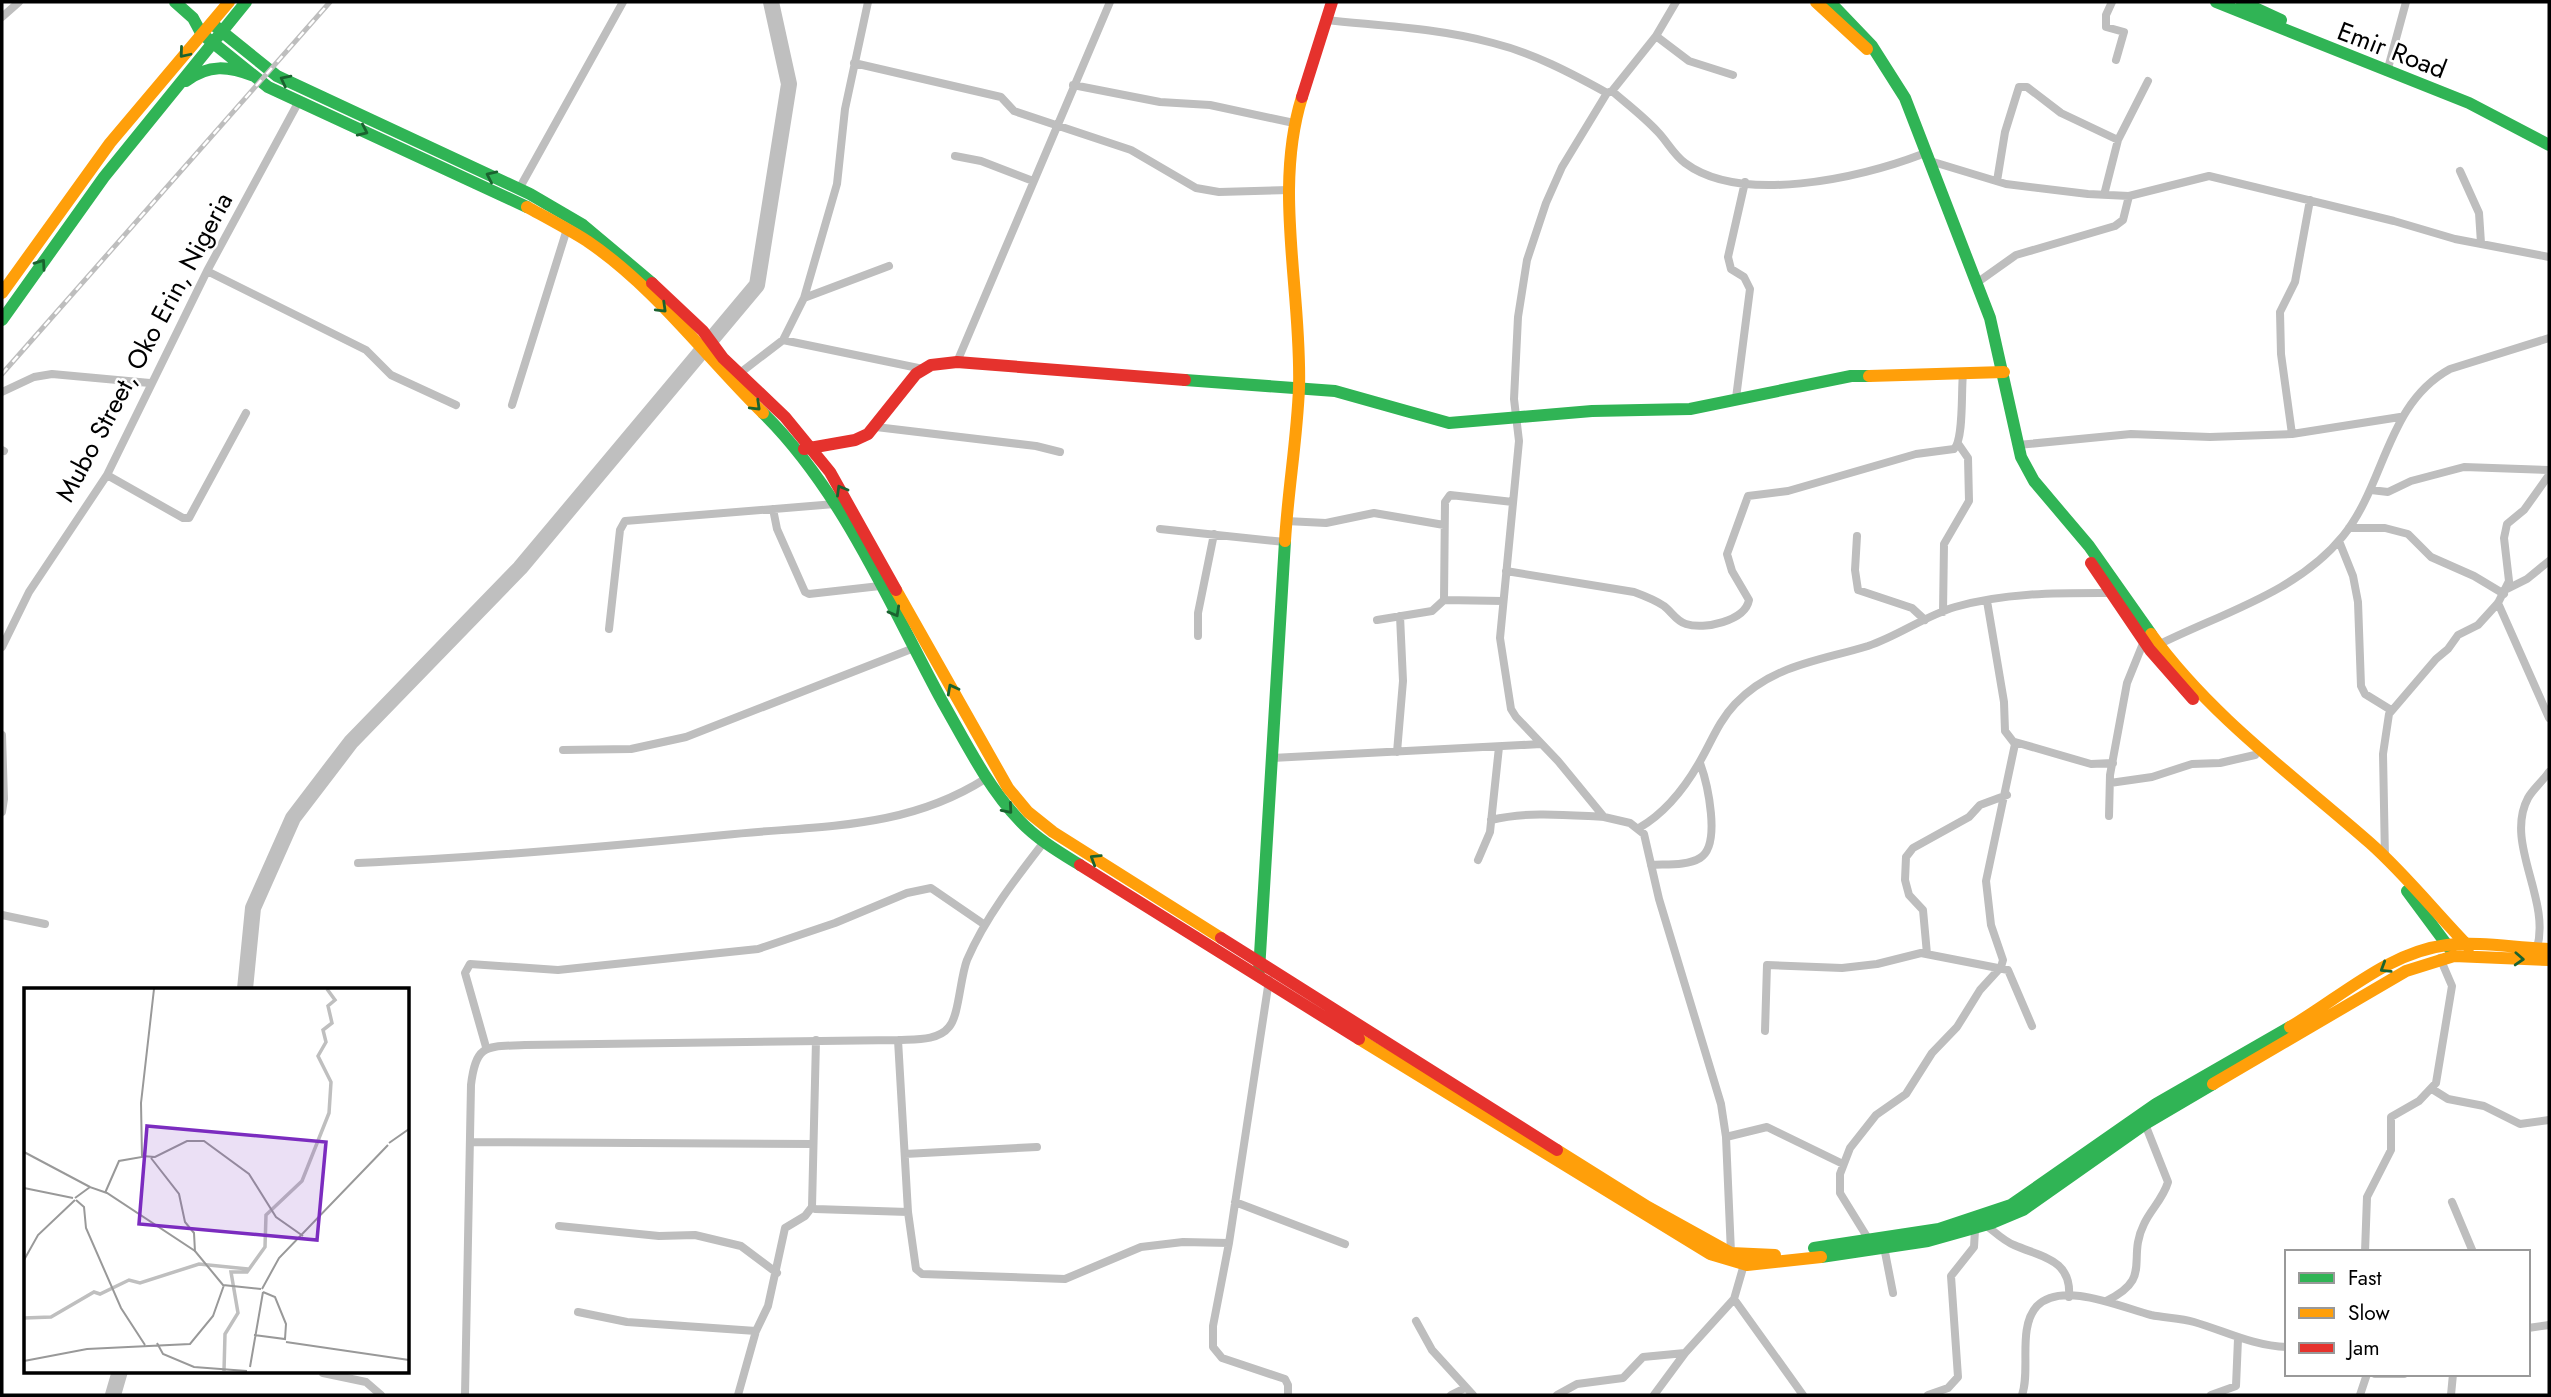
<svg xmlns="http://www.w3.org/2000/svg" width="2551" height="1397" viewBox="0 0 2551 1397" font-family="Jost,sans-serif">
	<rect width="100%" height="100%" fill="#fff"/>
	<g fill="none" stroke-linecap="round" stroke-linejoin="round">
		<path stroke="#bfbfbf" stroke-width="16" d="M 245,989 L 253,908 L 293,818 L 351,742 L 520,568 L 757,285 L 789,84 L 771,2
			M 113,1395 L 120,1371"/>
		<path stroke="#bebebe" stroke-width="8" d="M 1676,2 L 1656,36 L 1612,91 L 1607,93 L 1562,167 L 1546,203 L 1527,260 L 1518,317 L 1514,399 L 1519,441 L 1500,638 L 1511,709 L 1516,717 L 1558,761 L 1604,817 L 1630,823 L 1644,834 L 1659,899 L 1721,1104 L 1726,1137 L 1731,1253
			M 2112,2 L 2106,15 L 2106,27 L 2124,32 L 2116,60
			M 2,17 L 19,2
			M 1326,20 C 1382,26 1438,28 1493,43 C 1533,53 1571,73 1607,93
			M 1656,36 L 1689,61 L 1733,75
			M 854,63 L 1001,97 L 1014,111 L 1131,150 L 1196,188 L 1219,192 L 1290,190
			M 2387,72 L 2406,2
			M 1073,85 L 1160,102 L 1210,105 L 1294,123
			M 1612,91 C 1627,104 1643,116 1657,131 C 1667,141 1673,154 1685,163 C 1741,205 1860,178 1920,155
			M 955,156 L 981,161 L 1033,181
			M 1930,161 L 2006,184 L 2088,194 L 2129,196 L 2209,176 L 2394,221 L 2455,239 L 2549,257
			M 2460,171 L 2479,213 L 2481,243
			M 1997,181 L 2005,132 L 2019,87 L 2027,87 L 2061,113 L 2118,140
			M 519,189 L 623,2
			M 2104,195 L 2118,140 L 2148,81
			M 207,271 L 366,350 L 391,375 L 456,405
			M 1978,282 L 2016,255 L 2115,226 L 2123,220 L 2129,196
			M 804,298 L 837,184 L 845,109 L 868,2
			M 783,340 L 804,298 L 889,266
			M 957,362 L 1110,2
			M 740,373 L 783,340 L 923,369
			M 2,392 L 34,377 L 52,374 L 150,383
			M 1736,398 L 1750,289 L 1744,277 L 1731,269 L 1728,257 L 1745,182
			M 512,405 L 567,229
			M 876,427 L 1036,446 L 1060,452
			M 2292,434 L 2281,354 L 2280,312 L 2295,282 L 2310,200
			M 2018,445 L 2131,434 L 2210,437 L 2292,434 L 2400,417
			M 2,450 L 4,451
			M 107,475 L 183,518 L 189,518 L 246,413
			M 2371,490 L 2388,492 L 2411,481 L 2464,467 L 2549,470
			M 773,509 L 777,529 L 805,592 L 809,594 L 880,586
			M 1286,521 L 1326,523 L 1374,513 L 1444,525
			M 2349,528 L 2385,528 L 2408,534 L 2431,557 L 2474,576 L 2504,594
			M 1160,529 L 1285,542
			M 1857,536 L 1855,570 L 1858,590 L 1912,608 L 1925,620
			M 2339,541 L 2353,576 L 2358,602 L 2361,686 L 2365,694 L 2391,710
			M 1506,571 L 1634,592 C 1645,596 1655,600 1664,606 C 1672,612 1676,621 1686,624 C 1704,630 1745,621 1749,600 L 1732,571 L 1727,554 L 1748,496 L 1788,491 L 1916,454 L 1954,449 C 1964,440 1961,390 1963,374
			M 2507,589 L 2527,579 L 2549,561
			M 1503,601 L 1444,600 L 1445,502 L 1450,495 L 1513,502
			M 2498,603 L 2549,718
			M 1943,612 L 1944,544 L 1969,501 L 1968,458 L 1959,445
			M 1377,620 L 1432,611 L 1444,600
			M 609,629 L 620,530 L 625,521 L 835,504
			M 1198,636 L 1198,613 L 1214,534
			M 2156,646 C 2219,614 2297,593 2343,536 C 2386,483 2386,404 2450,369 L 2549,338
			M 2,647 L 29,592 L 107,475 L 207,271 L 299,101
			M 2,735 L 4,799 L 2,812
			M 2015,742 L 2091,764 L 2113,763
			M 563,750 L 631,749 L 686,737 L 914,648
			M 1397,752 L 1403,681 L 1400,616
			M 1272,758 L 1541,744
			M 2110,783 L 2152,777 L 2192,764 L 2220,763 L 2255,755
			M 2109,816 L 2110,775 L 2127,683 L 2144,641
			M 1491,820 C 1529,811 1566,815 1604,817
			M 1639,828 C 1665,813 1684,789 1699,763 C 1711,743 1718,722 1735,704 C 1772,665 1819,661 1868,646 C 1898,636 1925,616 1955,607 C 2006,592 2061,593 2113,593
			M 2385,858 L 2383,754 L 2389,714 L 2436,659 L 2448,649 L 2458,635 L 2478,625 L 2498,603 L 2509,581 L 2504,538 L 2507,524 L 2524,510 L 2549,475
			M 1478,860 L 1490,832 L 1499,747
			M 358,863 C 481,858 602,847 724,835 C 817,825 903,831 985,779
			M 1651,865 C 1666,864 1687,866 1700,858 C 1722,845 1707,782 1700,763
			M 2,915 L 45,924
			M 2537,948 C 2551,899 2504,843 2528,798 C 2533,789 2543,781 2549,772
			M 1927,954 L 1923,910 L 1909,895 L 1905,880 L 1906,857 L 1913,848 L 1969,817 L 1980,805 L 2007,795
			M 1269,980 L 1229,1243 L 1213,1326 L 1213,1347 L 1222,1358 L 1285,1379 L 1288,1385 L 1288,1395
			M 1765,1031 L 1767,965 L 1842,968 L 1877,964 L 1921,953 L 2008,970 L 2032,1026
			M 816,1040 L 812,1207 L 815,1209 L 908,1212
			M 898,1040 L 908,1212 L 916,1269 L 922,1274 L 1065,1279 L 1141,1247 L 1183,1242 L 1229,1243
			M 486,1047 L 465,973 L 470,964 L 558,970 L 758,949 L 835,923 L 907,893 L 931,888 L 985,925
			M 2432,1089 L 2448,1099 L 2484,1106 L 2520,1124 L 2549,1120
			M 1726,1137 L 1767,1127 L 1843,1164
			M 470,1142 L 813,1144
			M 905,1154 L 1037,1147
			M 1235,1202 L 1345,1244
			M 2452,1202 L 2473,1252
			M 559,1226 L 659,1236 L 695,1235 L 741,1246 L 777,1273
			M 1987,1226 C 1996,1233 2004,1241 2014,1245 C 2041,1257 2072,1259 2069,1297
			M 1869,1240 L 1840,1193 L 1840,1174 L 1850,1148 L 1876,1115 L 1906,1094 L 1932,1053 L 1957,1027 L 1980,990 L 2001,967 L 2003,960 L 1991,925 L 1986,881 L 2015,744 L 2005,731 L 2004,702 L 1987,601
			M 1884,1247 L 1893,1293
			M 2365,1252 L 2367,1197 L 2391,1150 L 2391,1117 L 2419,1101 L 2436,1083 L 2452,986 L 2440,958
			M 1734,1299 L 1803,1395
			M 2106,1301 C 2154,1278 2126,1260 2144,1224 C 2151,1209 2163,1199 2168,1182 L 2145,1124
			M 578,1312 L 627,1322 L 756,1331
			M 1416,1321 L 1432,1350 L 1473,1395
			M 2528,1328 L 2549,1325
			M 323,1373 L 366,1382 L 381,1395
			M 2375,1374 L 2404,1374
			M 465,1395 L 471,1085 C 476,1042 488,1047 525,1045 L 898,1040 C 915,1039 938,1041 949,1027 C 959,1016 960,978 967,960 C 985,918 1016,878 1044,842
			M 738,1395 L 756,1331 L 768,1306 L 785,1228 L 805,1216 L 812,1207
			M 1451,1395 L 1465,1388
			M 1557,1395 L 1577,1384 L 1623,1378 L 1643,1357 L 1685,1353
			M 1654,1395 L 1685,1353 L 1734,1299 L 1745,1261
			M 1928,1395 L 1948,1388 L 1958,1377 L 1951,1276 L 1974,1247 L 1975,1230
			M 2022,1395 C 2031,1370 2017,1328 2037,1306 C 2062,1280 2123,1308 2151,1315 C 2165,1318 2180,1318 2194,1322 C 2225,1331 2253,1346 2287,1347
			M 2211,1395 L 2236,1386 L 2238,1339
			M 2360,1395 L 2367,1374
			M 2451,1395 L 2453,1374"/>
		<path stroke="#30b455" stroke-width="12" d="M 175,2 L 193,18 L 201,33
			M 1830,2 L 1872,46 L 1905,98 L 1990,318 L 2021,457 L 2034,481 L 2089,546 L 2151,634
			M 2216,2 L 2469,103 L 2549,145
			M 2242,2 L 2281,20
			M 215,26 L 277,76 L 530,194 L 583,225 L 652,283
			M 207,38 L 268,87 L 527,207
			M 186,81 C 209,64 228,66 254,76
			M 2,320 L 104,177 L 246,2
			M 1185,380 L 1335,391 L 1449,423 L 1592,411 L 1690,409 L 1851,376 L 1869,376
			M 763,413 C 843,492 889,603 942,701 C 966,743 987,786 1020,821 C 1037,839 1059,852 1080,865
			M 2407,891 L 2450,949
			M 1259,971 L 1285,541
			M 1814,1248 L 1939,1229 L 2011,1205 L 2156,1104 L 2290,1027
			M 1821,1257 L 1928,1241 L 1992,1223 L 2023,1210 L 2145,1124 L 2213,1084"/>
		<path stroke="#ff9f0a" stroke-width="12" d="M 1816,2 L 1867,49
			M 527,207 C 547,218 568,229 587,241 C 655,287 705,356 763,413
			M 2,293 L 110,143 L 229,2
			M 1869,376 L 2004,372
			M 1285,541 C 1288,490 1297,439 1299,388 C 1302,292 1273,190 1302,97
			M 896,590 L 1008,788 L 1028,812 L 1053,832 L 1221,938
			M 2151,634 C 2210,716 2295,777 2370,843 C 2405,874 2436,913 2469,947
			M 2290,1027 C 2340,998 2388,952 2447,945 C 2479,941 2516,948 2549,949
			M 1359,1039 L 1710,1254 L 1747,1265 L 1821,1257
			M 2213,1084 L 2406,971 L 2454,956 L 2549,960
			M 1557,1150 L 1648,1207 L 1731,1253 L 1775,1255"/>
		<path stroke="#e5322d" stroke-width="12" d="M 1302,97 L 1332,2
			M 652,283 L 703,331 L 723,358 L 785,417 L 830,472 L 896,590
			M 804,449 L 855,440 L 868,434 L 916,374 L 931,365 L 957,362 L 1185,380
			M 2091,563 L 2150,650 L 2193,699
			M 1080,865 L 1359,1039
			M 1221,938 L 1557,1150"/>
		<g stroke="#bebebe" stroke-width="5">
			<path id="rail" d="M 2,374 L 330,2"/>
		</g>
		<use href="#rail" stroke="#fff" stroke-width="2.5" stroke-dasharray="8" stroke-linecap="butt"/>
	</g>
	<defs><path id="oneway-chevron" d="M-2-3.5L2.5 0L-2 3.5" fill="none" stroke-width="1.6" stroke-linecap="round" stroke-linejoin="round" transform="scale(1.75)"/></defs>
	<g stroke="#1a632f">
		<use href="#oneway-chevron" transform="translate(184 53) rotate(130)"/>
		<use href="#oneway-chevron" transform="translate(285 80) rotate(-153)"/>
		<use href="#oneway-chevron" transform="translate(363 131) rotate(25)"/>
		<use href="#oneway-chevron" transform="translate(491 176) rotate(-155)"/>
		<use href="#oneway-chevron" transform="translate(41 264) rotate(-55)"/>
		<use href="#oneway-chevron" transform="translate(662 308) rotate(44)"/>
		<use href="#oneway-chevron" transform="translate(756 406) rotate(44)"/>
		<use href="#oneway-chevron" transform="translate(841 490) rotate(-120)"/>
		<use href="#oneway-chevron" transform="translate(895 612) rotate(61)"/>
		<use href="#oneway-chevron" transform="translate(952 689) rotate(-118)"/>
		<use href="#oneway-chevron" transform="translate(1008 809) rotate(49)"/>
		<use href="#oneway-chevron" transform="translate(1095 859) rotate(-148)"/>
		<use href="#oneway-chevron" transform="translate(2519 959) rotate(3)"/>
		<use href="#oneway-chevron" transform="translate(2385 968) rotate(148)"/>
	</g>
	<g text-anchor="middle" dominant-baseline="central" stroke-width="5" stroke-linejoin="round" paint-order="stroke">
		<g font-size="26" fill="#000" stroke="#fff">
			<text transform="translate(2392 50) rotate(21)">Emir Road</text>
			<text transform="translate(144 347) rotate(-62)">Mubo Street, Oko Erin, Nigeria</text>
		</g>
	</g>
	<g transform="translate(24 988)">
		<rect width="385" height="385" fill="#fff"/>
		<path fill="none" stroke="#bfbfbf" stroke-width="3.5" d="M 0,330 L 27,329 L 70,304 L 76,306 L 105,292 L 116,295 L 175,276 L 224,281M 200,383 L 201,346 L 214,325 L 207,284 L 223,284 L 241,259 L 242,227 L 278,193 L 305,125 L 307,94 L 294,68 L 302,54 L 299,42 L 308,35 L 304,18 L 311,12 L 303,1"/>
		<path fill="none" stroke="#999" stroke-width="2" d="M 365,155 L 385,141M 0,164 L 66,199M 118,168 L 131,169 L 163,153 L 180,153 L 225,186 L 252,229 L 279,248M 127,170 L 155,206 L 161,234 L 170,245 L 171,264M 0,200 L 49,210M 81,205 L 95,173 L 118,169 L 117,115 L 130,1M 51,210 L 66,199 L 83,205 L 171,263 L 199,297 L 237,301M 52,212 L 60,219 L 62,240 L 97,320 L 121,357M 0,272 L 14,247 L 51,212M 238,301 L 255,270 L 364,157M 230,347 L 261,351 L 262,336 L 251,309 L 239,304M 262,354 L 385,372M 133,355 L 139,366 L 170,379 L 223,383M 0,373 L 63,361 L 166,356 L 189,328 L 200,297M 226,379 L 239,304"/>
		<path fill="#7b2cbf" fill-opacity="0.15" stroke="#7b2cbf" stroke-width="3.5" d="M 123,138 L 302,154 L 293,252 L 115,236 Z"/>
		<rect width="385" height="385" fill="none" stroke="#000" stroke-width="3.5"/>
	</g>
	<rect width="2551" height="1397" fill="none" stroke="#000000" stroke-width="7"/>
	<rect x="2285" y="1250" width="245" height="126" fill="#ffffff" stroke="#999999" stroke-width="2"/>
	<rect x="2299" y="1273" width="35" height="10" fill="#30b455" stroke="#999999" stroke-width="2"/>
	<text x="2348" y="1285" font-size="21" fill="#000000">Fast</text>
	<rect x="2299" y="1308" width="35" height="10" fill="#ff9f0a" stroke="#999999" stroke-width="2"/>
	<text x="2348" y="1320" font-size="21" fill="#000000">Slow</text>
	<rect x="2299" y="1343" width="35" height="10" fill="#e5322d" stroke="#999999" stroke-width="2"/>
	<text x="2348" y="1355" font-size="21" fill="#000000">Jam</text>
</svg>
